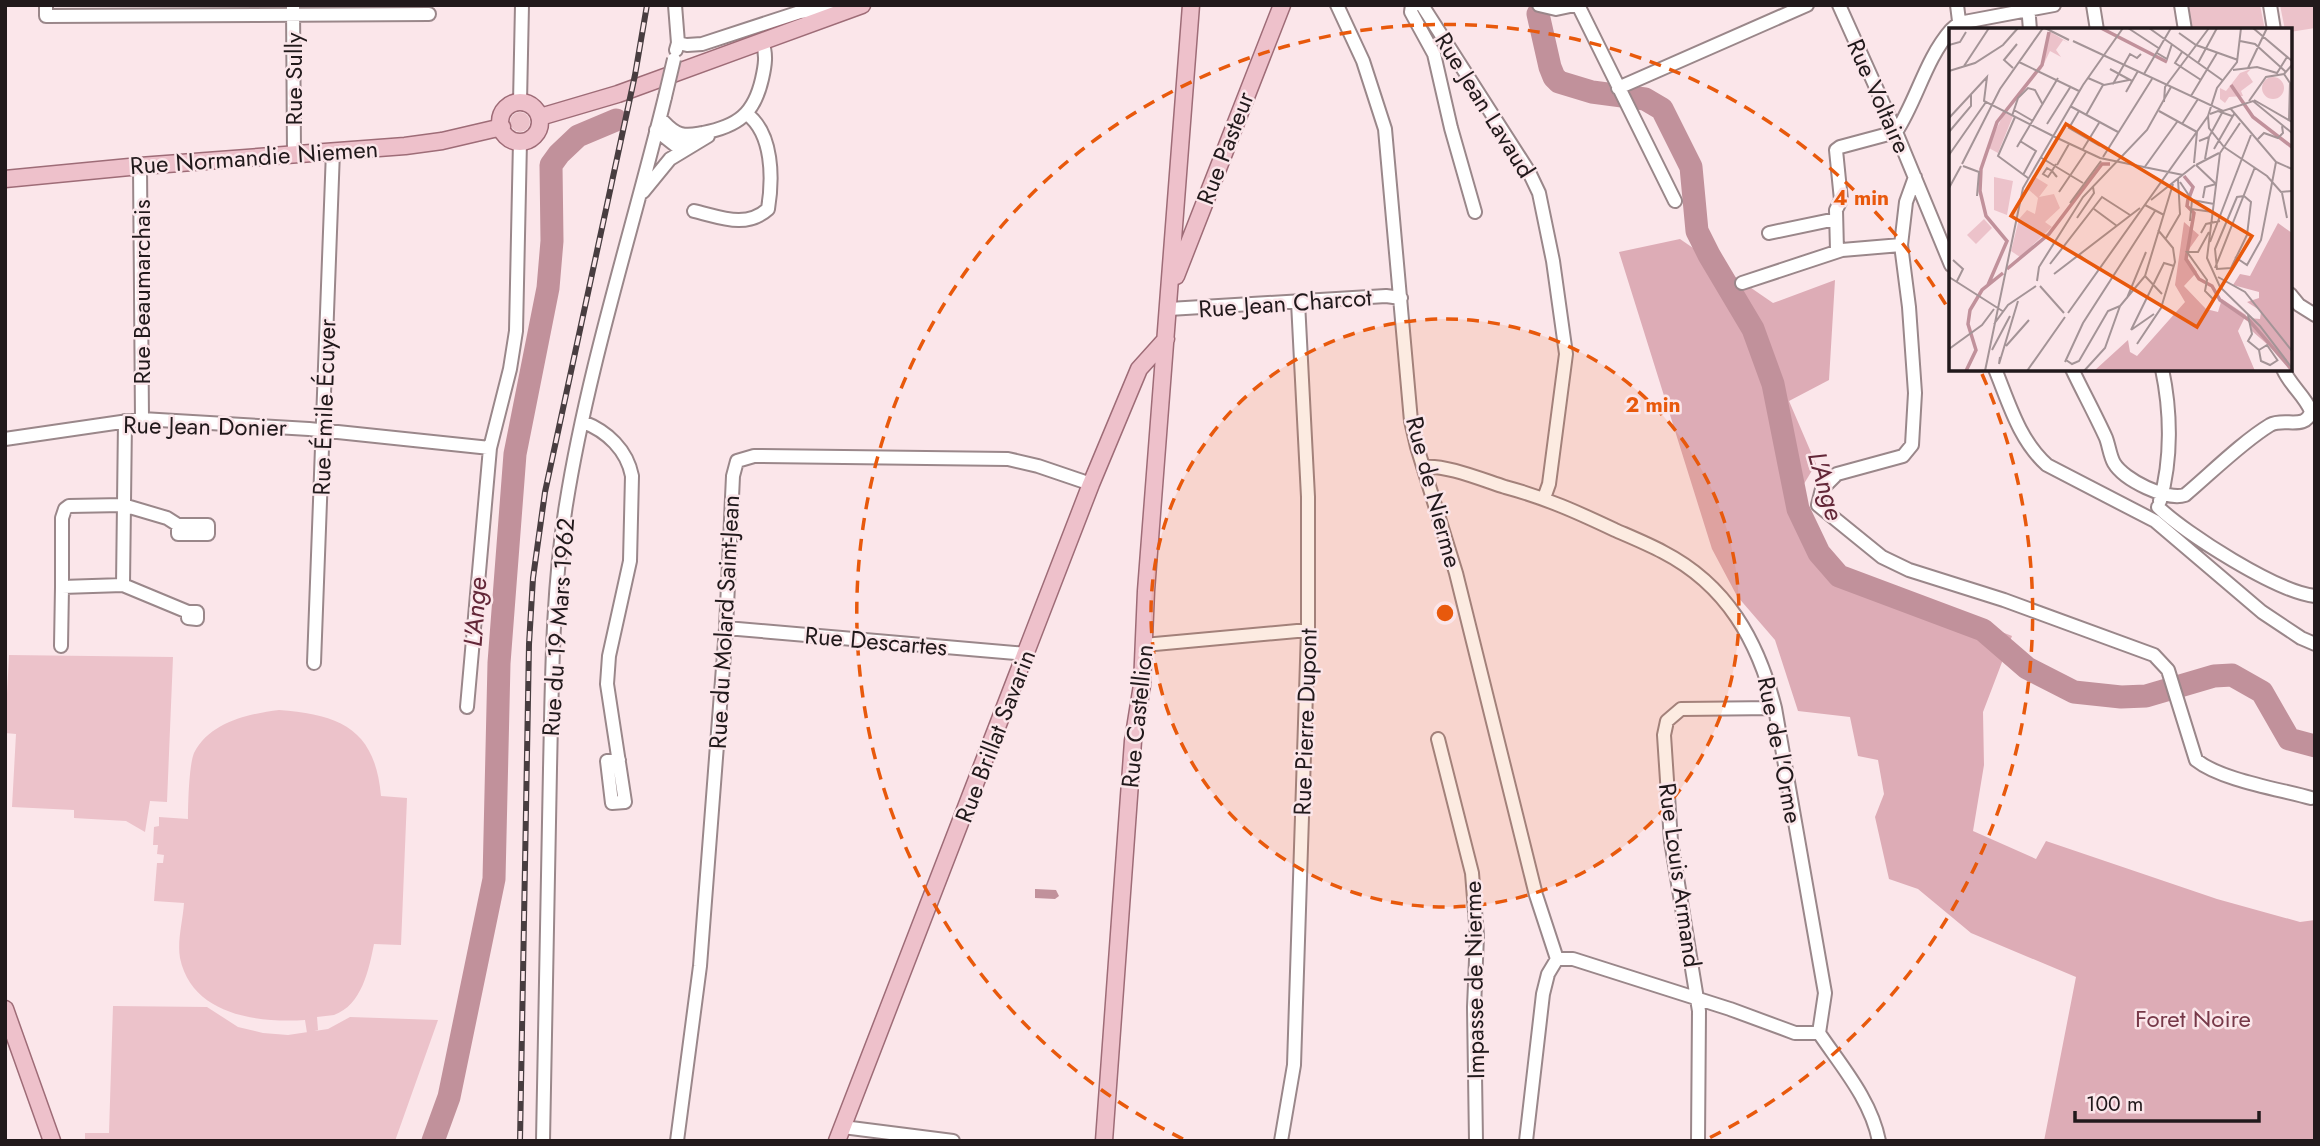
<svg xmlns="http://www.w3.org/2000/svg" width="2320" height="1146" viewBox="0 0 2320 1146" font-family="Jost,sans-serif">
	<rect width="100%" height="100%" fill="#fbe6ea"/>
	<path fill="#ecc2ca" d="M 2182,5 L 2260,5 L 2265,30 L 2187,30 Z
		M 2280,5 L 2315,5 L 2315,28 L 2290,32 L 2290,30 L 2285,30 Z
		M510 122a10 10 0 1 1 20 0a10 10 0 1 1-20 0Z
		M 9,655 L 173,657 L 167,802 L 150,801 L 145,832 L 126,821 L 74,818 L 74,810 L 12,807 L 16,734 L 5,733 Z
		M 279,710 C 341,715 375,729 381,796 L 407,798 L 401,945 L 374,944 C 369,969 362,1005 334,1015 C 329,1016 322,1016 317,1017 L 318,1030 L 307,1033 L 305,1020 C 257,1023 192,1015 180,958 C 177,941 183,920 184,903 L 154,901 L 157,863 L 163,863 L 164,855 L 157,854 L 158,845 L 153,845 L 154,827 L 159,826 L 159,817 L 188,819 C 188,804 189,765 194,753 C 210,722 248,714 279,710 Z
		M 113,1006 L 207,1007 L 238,1027 L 263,1033 L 288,1035 L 328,1029 L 350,1017 L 438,1020 L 395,1141 L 85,1141 L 85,1133 L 109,1133 Z"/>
	<path fill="#ddacb6" d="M 1680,239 L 1773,303 L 1835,280 L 1829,380 L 1789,401 L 1816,464 L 1802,487 L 1817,542 L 1849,572 L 2012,636 L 1983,712 L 1984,765 L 1973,831 L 2036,859 L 2046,841 L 2217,899 L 2300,922 L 2315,920 L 2315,1141 L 2044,1141 L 2076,977 L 1971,933 L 1918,889 L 1889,879 L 1875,817 L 1884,794 L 1878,760 L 1858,756 L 1850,717 L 1798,711 L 1775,640 L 1737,596 L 1712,549 L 1619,252 Z"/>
	<path fill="#c1919b" d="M 1035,889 L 1056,890 L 1059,896 L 1055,899 L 1035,898 Z"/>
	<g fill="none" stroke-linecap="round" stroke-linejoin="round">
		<path stroke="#c1919b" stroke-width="23" d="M 1538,14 L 1550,67 L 1554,77 L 1559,82 L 1592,92 L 1645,99 L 1662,109 L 1691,167 L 1697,231 L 1709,255 L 1753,329 L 1773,384 L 1798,509 L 1819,553 L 1839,576 L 1983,630 L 2027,668 L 2074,692 L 2121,697 L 2146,696 L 2214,676 L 2232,675 L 2262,692 L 2289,739 L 2315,746
			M 433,1141 L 449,1097 L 494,879 L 499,663 L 515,454 L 548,288 L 552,241 L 551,165 L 559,154 L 578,136 L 616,120"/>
		<g stroke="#9a878a" stroke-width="16">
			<path id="minor" d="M 46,5 L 46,16 L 429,14
				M 293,5 L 294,153
				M 675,5 L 678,43 L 676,50
				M 1337,5 L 1363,61 L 1385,129 L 1411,421 L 1417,447 L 1456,573 L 1536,895 L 1557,959 L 1548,974 L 1543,994 L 1526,1141
				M 1412,5 L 1411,12 L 1434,54 L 1451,128 L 1475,212
				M 1422,5 L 1529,172 L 1539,193 L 1553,261 L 1566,354 L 1549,484 L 1544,498
				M 1539,5 L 1556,9 L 1575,5
				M 1578,5 L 1675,201
				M 1839,5 L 1896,132 L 1951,265
				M 1957,5 L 1960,29
				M 2028,5 L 2030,30
				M 2093,5 L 2097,30
				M 2181,5 L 2185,30
				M 2270,5 L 2274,30
				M 1951,30 L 1959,23 L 2054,5
				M 678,43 L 687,45 L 702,44 L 800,12 L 810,11 L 836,13
				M 1618,88 L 1807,5
				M 520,102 L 522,5
				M 660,118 C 667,125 672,132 681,134 C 689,136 696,134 703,133 C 738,126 754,114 762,79 C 765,66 767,54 762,42
				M 656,130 L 675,145 L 690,144
				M 140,166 L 142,419
				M 1915,177 L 1906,202 L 1901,245 L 1909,307 L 1915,393 L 1912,445 L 1903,456 L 1837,474 L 1822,489 L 1818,505 L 1882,557 L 1909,570 L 2004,600 L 2154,655 L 2168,670 L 2196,760 C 2221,780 2279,789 2311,798
				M 643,192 L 670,159 L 708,136
				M 694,211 C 720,217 746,229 768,209 C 773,178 773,134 747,114
				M 1769,233 L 1836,219
				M 1837,251 L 1836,210 L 1841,200 L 1836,150 L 1840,147 L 1896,132 C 1917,100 1925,60 1951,30
				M 1742,283 L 1842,250 L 1901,245
				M 2290,294 L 2299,305 L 2315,315
				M 1169,309 L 1386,296 L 1401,298
				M 1995,369 C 2009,403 2019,440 2047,465 L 2155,521 L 2262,612 L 2301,638 L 2315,644
				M 2072,369 C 2083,392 2095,414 2106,438 C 2109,446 2110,456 2114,463 C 2124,480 2167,501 2185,495 C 2210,474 2242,442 2270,425 C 2284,417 2306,431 2311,411 C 2304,395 2290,385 2283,369
				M 125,421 L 123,585 L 62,587 L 62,518 L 65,509 L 69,506 L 123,505 L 167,518 L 178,525 L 208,525 L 208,534 L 178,534 L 178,525
				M 583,422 C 607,431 627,450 632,476 L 630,561 L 609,656 L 607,684 L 625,802 L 612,803 L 607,761 L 619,760
				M 5,439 L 142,419 L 309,429 L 490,448
				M 1423,467 C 1445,464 1483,480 1505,487 C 1546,498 1577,512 1615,530 C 1631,537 1648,544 1663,552 C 1727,585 1758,641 1775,708 L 1825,993 L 1819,1033
				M 2160,501 C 2172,459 2171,411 2162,369
				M 2158,507 C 2186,534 2277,592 2315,596
				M 123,585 L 188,612 L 197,612 L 197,619 L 188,618 L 188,612
				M 726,628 L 1027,654
				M 1144,645 L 1308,630
				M 61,646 L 62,587
				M 314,663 L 333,151
				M 467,707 L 490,448 L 510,369 L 516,331 L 520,141
				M 1438,739 L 1472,873 L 1477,936 L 1474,1007 L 1476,1141
				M 1557,959 L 1573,959 L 1730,1009 L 1795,1033 L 1819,1033
				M 1819,1033 C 1842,1067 1871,1100 1879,1141
				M 843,1127 L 953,1141
				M 543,1141 C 545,1017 547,893 550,769 C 552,681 552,592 566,505 C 588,367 632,232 665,97
				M 677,1141 L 700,966 L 726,628 L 733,476 L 737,461 L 754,456 L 1008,459 L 1038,466 L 1091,484
				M 1281,1141 L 1294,1065 L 1308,630 L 1308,497 L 1298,302
				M 1698,1141 L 1699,1011 L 1671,841 L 1664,735 L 1667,721 L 1681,709 L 1775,708"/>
		</g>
		<g stroke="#9e6c77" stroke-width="19">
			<path id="major" d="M500 122a20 20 0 1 1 40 0a20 20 0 1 1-40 0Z
				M 540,117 L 618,94 L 862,5
				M 5,179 L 140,166 L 405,146 L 442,141 L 502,127
				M 1176,276 L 1282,5
				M 5,1009 L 52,1141
				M 837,1141 L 1091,484 L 1139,369 L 1166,339
				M 1104,1141 L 1133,741 L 1142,685 L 1146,591 L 1191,5"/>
		</g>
		<use href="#minor" stroke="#fff" stroke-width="12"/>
		<use href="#major" stroke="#eec1cb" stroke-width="16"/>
		<g stroke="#483d40" stroke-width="6">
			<path id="rail" d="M 520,1141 L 529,644 L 533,578 L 545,492 L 635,75 L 647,5"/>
		</g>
		<use href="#rail" stroke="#fbe6ea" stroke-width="3.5" stroke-dasharray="10" stroke-linecap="butt"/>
		<g stroke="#9a878a" stroke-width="16" stroke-linecap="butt">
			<path id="minor-bridge" d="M 665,97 L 674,59"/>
		</g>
		<use href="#minor-bridge" stroke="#fff" stroke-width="12"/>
	</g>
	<circle cx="1445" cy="613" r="294" fill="#e8590c" fill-opacity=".12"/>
	<g fill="none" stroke="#e8590c" stroke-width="3.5" stroke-dasharray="12 9">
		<circle cx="1445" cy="613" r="294"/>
		<path d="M1183 1139A588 588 0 1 1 1949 310M1982 374A588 588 0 0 1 1707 1139"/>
	</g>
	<g text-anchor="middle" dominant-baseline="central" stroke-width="5" stroke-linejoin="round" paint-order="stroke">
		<g font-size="24" fill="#21191b" stroke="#fbe6ea">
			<text transform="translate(293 79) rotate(-90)">Rue Sully</text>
			<text transform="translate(1879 96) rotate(66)">Rue Voltaire</text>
			<text transform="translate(1485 105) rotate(58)">Rue Jean Lavaud</text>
			<text transform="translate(1225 148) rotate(-69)">Rue Pasteur</text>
			<text transform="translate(254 157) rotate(-4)">Rue Normandie Niemen</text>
			<text transform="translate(141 292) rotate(-90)">Rue Beaumarchais</text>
			<text transform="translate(1285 303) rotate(-4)">Rue Jean Charcot</text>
			<text transform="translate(324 407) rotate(-88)">Rue Émile Écuyer</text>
			<text transform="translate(205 426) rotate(1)">Rue Jean Donier</text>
			<text transform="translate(1434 492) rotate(75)">Rue de Nierme</text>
			<text transform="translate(724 622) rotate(-87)">Rue du Molard Saint-Jean</text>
			<text transform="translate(558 627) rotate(-86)">Rue du 19 Mars 1962</text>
			<text transform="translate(876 641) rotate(5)">Rue Descartes</text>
			<text transform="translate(1137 716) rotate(-84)">Rue Castellion</text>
			<text transform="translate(1305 722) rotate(-88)">Rue Pierre Dupont</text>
			<text transform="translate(995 736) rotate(-69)">Rue Brillat Savarin</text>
			<text transform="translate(1780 750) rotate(79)">Rue de l'Orme</text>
			<text transform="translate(1680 875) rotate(82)">Rue Louis Armand</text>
			<text transform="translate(1474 980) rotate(-91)">Impasse de Nierme</text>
		</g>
		<g font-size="24" fill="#763848" stroke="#fbe6ea">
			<text x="2193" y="1018">Foret Noire</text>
		</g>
		<g font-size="26" font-style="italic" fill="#632738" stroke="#fbe6ea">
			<text transform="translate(1826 486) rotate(74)">L'Ange</text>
			<text transform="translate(475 612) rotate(-86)">L'Ange</text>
		</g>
	</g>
	<g transform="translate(1949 28)">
		<rect width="343" height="343" fill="#fbe6ea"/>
		<path d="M 100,3 L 120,15 L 114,12 L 107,22 L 112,29 L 101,23 L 91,44 ZM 302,41 L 298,45 L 304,54 L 292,63 L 294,68 L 280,69 L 276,75 L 271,71 L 271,60 L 277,63 L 291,45 ZM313 60a11 11 0 1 1 22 0a11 11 0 1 1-22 0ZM 56,84 L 64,88 L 49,125 L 38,119 ZM 45,149 L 64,153 L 58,187 L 45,182 ZM 86,149 L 99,157 L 90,169 L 105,166 L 111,180 L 96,194 L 103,199 L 71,229 L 62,223 L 70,191 L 78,182 L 86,186 L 89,170 L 79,161 ZM 35,191 L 43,200 L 27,216 L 18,207 Z" fill="#ecc2ca"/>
		<path d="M 235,194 L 250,207 L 236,227 L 248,244 L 235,258 L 257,281 L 269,284 L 273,271 L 297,287 L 289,303 L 306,343 L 145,343 L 179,312 L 181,324 L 188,328 L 236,274 L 226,257 ZM 329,195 L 343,205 L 343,338 L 303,303 L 300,290 L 311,291 L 312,283 L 298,274 L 310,270 L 310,264 L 284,257 L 291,246 L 301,248 Z" fill="#ddacb6"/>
		<path fill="none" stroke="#c1919b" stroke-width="3.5" d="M 152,0 L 218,34M 282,57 L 304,89 L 343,119M 235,148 L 244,159 L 240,170M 239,171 L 238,178 L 245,185 L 237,231 L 250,251 L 263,258 L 271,272 L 300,292 L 343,342M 58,241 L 100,206 L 153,136 L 161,136M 39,257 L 58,213 L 37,188 L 31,163 L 32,141 L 48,94 L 93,37 L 100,4M 17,343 L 27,322 L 19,296 L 21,282 L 33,262 L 54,245"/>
		<path fill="none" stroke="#a49497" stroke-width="2" d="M 96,0 L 120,12M 179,0 L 211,21M 200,0 L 273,52M 304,0 L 343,33M 230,5 L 247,17 L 289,32M 124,13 L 274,83 L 304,73 L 343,105M 291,13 L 306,16 L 337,44M 0,17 L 11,14 L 17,4M 233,24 L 226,35 L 252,52M 208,25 L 218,31 L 223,16M 70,34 L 130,63M 249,35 L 268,0M 15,38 L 40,0M 64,40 L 55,32 L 68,16M 299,40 L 318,0M 161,41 L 183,53M 284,42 L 308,39 L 328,45 L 338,29M 0,43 L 26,35 L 54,17 L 69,0M 195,46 L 222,0M 335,46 L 341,55 L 340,92M 139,50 L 155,57 L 180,52M 164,56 L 181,26 L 188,30 L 192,26M 177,64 L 189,43M 242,68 L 268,25M 305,72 L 343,94M 300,73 L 317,49 L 335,46 L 343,37M 215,74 L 216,59 L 260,0M 121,78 L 169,104M 281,80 L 327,134 L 343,141M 65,82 L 84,93M 130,83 L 120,100 L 151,118M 210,83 L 248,104M 261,86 L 269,83 L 283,88M 137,87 L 154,57M 63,88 L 69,70 L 79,60 L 86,62 L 94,77M 259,88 L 260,100 L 275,119M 66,89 L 49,128 L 79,150M 0,90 L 38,49 L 35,73 L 104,108M 291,95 L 271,125 L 258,230 L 271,259 L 311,298 L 343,340M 98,96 L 122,58M 233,96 L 249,71M 0,104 L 22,78 L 22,67M 104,108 L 151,130 L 234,147M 309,111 L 315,105 L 329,110 L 334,105 L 333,98M 71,113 L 87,123 L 74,147M 250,113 L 260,109 L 274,83M 68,119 L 109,50M 275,119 L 318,148 L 332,164 L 343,163M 134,121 L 150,95M 265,121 L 285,86M 0,127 L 37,74M 91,129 L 134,155M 154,129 L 203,51M 256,131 L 260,109M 245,135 L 248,104M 13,136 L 51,61 L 94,0M 108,137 L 120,116M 247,137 L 267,156M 247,137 L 270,125M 14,138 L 30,144 L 28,168M 195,140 L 228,94M 106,147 L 108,149 L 103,143 L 98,140 L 94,146 L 99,149 L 103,143 L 107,136M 231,154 L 243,172M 0,160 L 12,138M 110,164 L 137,124M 333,165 L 338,190M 295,168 L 302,174 L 298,207 L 282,240 L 268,241 L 266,221 L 288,169 ZM 254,170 L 256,159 L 267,156M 202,172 L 246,137M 243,172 L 265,176M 121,175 L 152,133M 196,177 L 215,187M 145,181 L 168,198M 242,181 L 264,184M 130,187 L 128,190 L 145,165 L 144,159M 241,193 L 243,172M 260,204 L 249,224 L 238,224 L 258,252 L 256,263 L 264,271M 252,205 L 257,196 L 271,193M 217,210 L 231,186 L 229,151M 261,214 L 302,107M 130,227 L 150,242M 286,229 L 298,237 L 312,212 L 327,134M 4,232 L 14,241 L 8,253M 101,236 L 153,169 L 181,187M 266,240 L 306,139M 105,246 L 191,180M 196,248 L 213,266M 0,249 L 55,284M 269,249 L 296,264 L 343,323M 88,253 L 90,239 L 134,169 L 198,102 L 222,59M 91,258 L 115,285M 178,270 L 197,224M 119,285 L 259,88 L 268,60 L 288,34 L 292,0M 299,287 L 303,306 L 299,313 L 310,322M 45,296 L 59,277 L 87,258M 182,302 L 215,235 L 225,238M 182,302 L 205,286M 188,316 L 212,280 L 226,234 L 224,220 L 209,202M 57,318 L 80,292M 0,321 L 33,297 L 45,281M 43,322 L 61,288M 310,322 L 312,333 L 321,337 L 329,332M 310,322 L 318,317 L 329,333M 51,329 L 50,336 L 69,273M 117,332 L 123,336 L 130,333 L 159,283 L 171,278M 116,334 L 134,295 L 206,183M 36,343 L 74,160 L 134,57 L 174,0M 78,343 L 116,289M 135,343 L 156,320 L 171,278 L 196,248 L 224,156"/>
		<path fill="#e8590c" fill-opacity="0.15" stroke="#e8590c" stroke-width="3.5" d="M 117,96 L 303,208 L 248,299 L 62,188 Z"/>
		<rect width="343" height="343" fill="none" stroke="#21191b" stroke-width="3.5"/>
	</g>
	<circle cx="1445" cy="613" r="10" fill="#e8590c" stroke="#fbe6ea" stroke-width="3.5"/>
	<g font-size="21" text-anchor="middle" font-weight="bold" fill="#e8590c" stroke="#fbe6ea" stroke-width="5" stroke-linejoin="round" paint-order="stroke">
		<text x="1861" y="205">4 min</text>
		<text x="1653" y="412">2 min</text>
	</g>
	<rect width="2320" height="1146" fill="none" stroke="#21191b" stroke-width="14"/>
	<path d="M2075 1111v10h184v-10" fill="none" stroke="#21191b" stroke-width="3.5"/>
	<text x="2086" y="1111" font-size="21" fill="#21191b" stroke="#fbe6ea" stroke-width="5" paint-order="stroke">100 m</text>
</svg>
